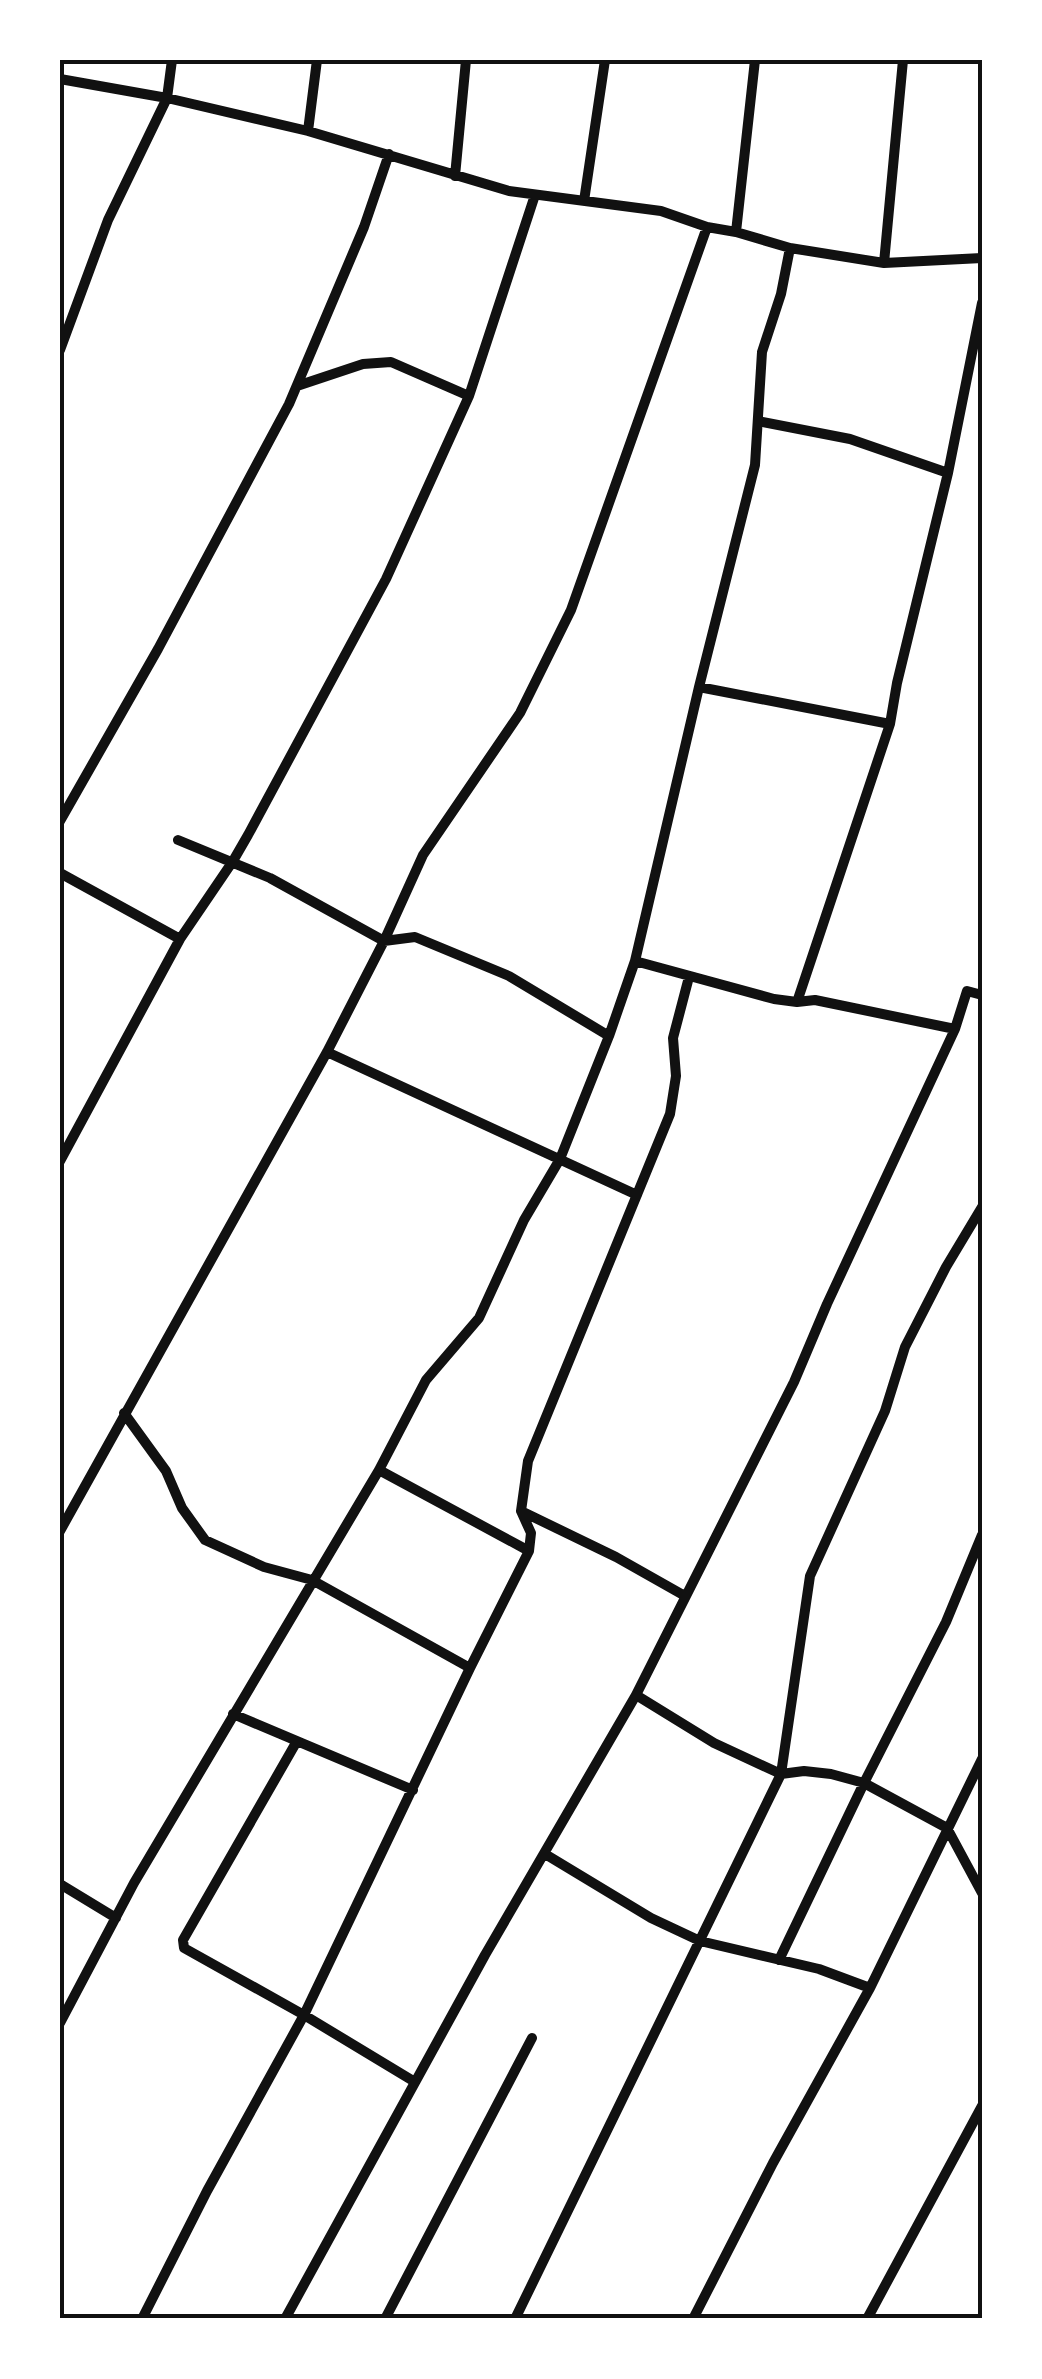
<svg xmlns="http://www.w3.org/2000/svg" width="1042" height="2379" viewBox="0 0 1042 2379" font-family="Commissioner,sans-serif">
	<rect width="100%" height="100%" fill="#fff"/>
	<g fill="none" stroke-linecap="round" stroke-linejoin="round">
		<path stroke="#111" stroke-width="10" d="M 60,79 L 167,98 L 308,131 L 509,191 L 661,211 L 707,227 L 736,232 L 790,248 L 884,263 L 982,258
			M 308,131 L 317,60
			M 455,176 L 466,60
			M 584,201 L 605,60
			M 736,232 L 755,60
			M 790,248 L 781,294 L 762,352 L 755,465 L 699,687 L 635,961 L 774,999 L 797,1002 L 815,1000 L 955,1029
			M 884,263 L 903,60
			M 60,350 L 108,220 L 167,98 L 172,60
			M 297,386 L 363,364 L 391,362 L 469,396
			M 758,421 L 850,439 L 948,473
			M 699,687 L 890,724
			M 60,821 L 158,649 L 289,404 L 364,227 L 389,154
			M 178,840 L 270,878 L 384,941 L 415,937 L 509,976 L 609,1036
			M 60,873 L 180,939
			M 797,1002 L 890,724 L 897,683 L 948,473 L 982,303
			M 327,1052 L 637,1195
			M 60,1161 L 180,939 L 233,861 L 248,835 L 386,579 L 469,396 L 535,195
			M 124,1413 L 166,1471 L 182,1508 L 205,1540 L 264,1567 L 312,1580 L 470,1668
			M 379,1470 L 529,1551
			M 521,1511 L 616,1557 L 685,1596
			M 60,1531 L 327,1052 L 384,941 L 423,855 L 520,713 L 571,610 L 707,227
			M 636,1695 L 714,1743 L 781,1774 L 804,1771 L 831,1774 L 864,1783 L 947,1828 L 982,1893
			M 233,1714 L 413,1790
			M 297,1741 L 183,1940 L 184,1948 L 304,2015 L 415,2082
			M 545,1854 L 651,1918 L 700,1941 L 819,1969 L 870,1988
			M 60,1884 L 116,1918
			M 779,1960 L 864,1783 L 946,1622 L 982,1535
			M 60,2023 L 134,1883 L 379,1470 L 426,1380 L 479,1318 L 524,1220 L 560,1159 L 609,1036 L 635,961
			M 142,2319 L 207,2191 L 304,2015 L 470,1668 L 529,1551 L 531,1533 L 521,1511 L 528,1461 L 670,1114 L 676,1076 L 673,1038 L 689,977
			M 285,2319 L 485,1955 L 636,1695 L 794,1382 L 827,1304 L 955,1029 L 967,991 L 982,995
			M 385,2319 L 532,2038
			M 515,2319 L 781,1774 L 810,1576 L 885,1411 L 905,1347 L 946,1267 L 982,1207
			M 693,2319 L 773,2163 L 870,1988 L 982,1759
			M 867,2319 L 982,2106"/>
	</g>
	<rect width="1042" height="2379" fill="none" stroke="#ffffff" stroke-width="125"/>
	<rect x="62" y="62" width="918" height="2254" fill="none" stroke="#111" stroke-width="4"/>
</svg>
